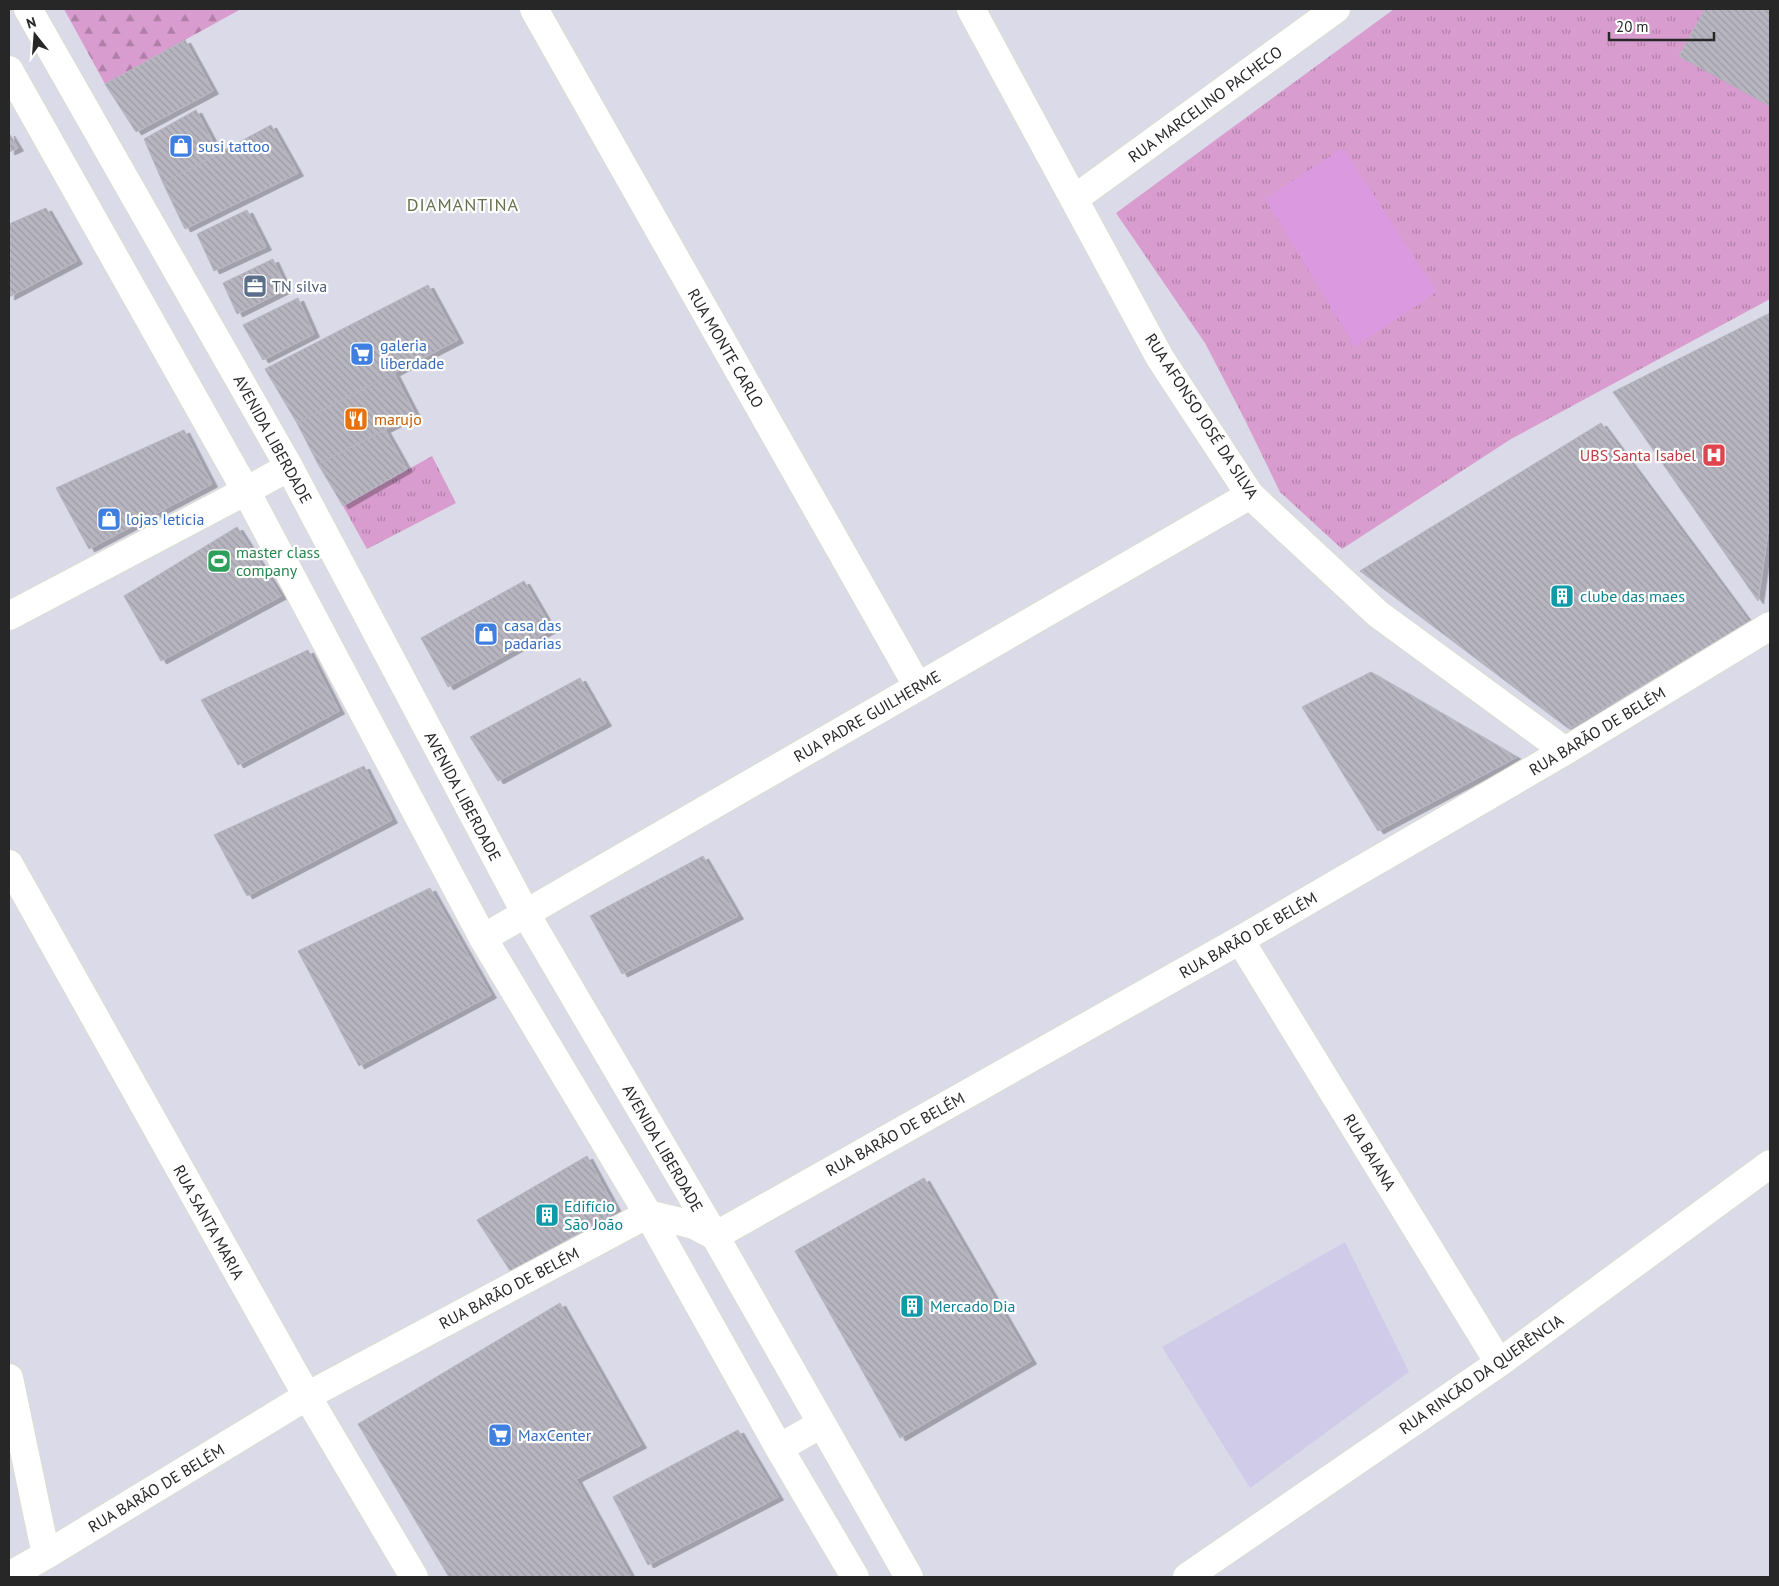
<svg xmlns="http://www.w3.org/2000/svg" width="1779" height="1586" viewBox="0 0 1779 1586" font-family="'PT Sans',sans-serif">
	<defs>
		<pattern id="grass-tufts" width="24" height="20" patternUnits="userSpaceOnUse" patternTransform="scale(1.25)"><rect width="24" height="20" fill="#d99cce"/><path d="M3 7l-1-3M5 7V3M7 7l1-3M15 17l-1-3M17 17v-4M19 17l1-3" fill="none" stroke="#b07fa7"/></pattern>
		<pattern id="forest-firs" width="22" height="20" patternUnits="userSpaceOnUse" patternTransform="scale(1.25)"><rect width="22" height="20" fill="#d99cce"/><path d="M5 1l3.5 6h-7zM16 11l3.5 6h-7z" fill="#b07fa7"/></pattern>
		<pattern id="building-back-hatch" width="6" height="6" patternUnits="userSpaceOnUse" patternTransform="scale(1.25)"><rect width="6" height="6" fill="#b7b6c0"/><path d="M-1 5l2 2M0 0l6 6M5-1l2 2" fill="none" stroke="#9d9ca5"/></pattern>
		<filter id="shadow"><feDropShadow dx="5.5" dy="3" stdDeviation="0" flood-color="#0004"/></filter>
	</defs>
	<rect width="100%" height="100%" fill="#dbdae8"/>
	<path fill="#d0cbe8" d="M 1345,1242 L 1409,1372 L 1250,1488 L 1162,1347 Z"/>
	<path fill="url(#grass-tufts)" d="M 1394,9 L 1770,9 L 1770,299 L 1511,439 L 1342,549 L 1280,492 L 1245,420 L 1205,343 L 1116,213 Z
		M 432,456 L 456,503 L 367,549 L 343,506 Z"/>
	<path fill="url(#forest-firs)" d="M 64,9 L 241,9 L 105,84 Z"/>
	<path fill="#db99df" d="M 1343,148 L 1437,292 L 1355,347 L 1265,199 Z"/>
	<path fill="url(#building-back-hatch)" stroke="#b6b4c3" filter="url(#shadow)" d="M 1705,9 L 1770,9 L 1770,106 L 1679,56 Z
		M 185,40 L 213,91 L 136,132 L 105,84 Z
		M 196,110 L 219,153 L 163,183 L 144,139 Z
		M 271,125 L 298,173 L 185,229 L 163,183 Z
		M 9,133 L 18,148 L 9,152 Z
		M 46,208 L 77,261 L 9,297 L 9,224 Z
		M 247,210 L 266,247 L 214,271 L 197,234 Z
		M 273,259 L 287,289 L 237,314 L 223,283 Z
		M 428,285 L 458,340 L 297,423 L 265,369 Z
		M 298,298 L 314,334 L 263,360 L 243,325 Z
		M 1770,313 L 1770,518 L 1758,601 L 1613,392 Z
		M 394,373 L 415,414 L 318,464 L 297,423 Z
		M 1601,423 L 1749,622 L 1569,729 L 1360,571 Z
		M 184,430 L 212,484 L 89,549 L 56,488 Z
		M 385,430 L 407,469 L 343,506 L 318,464 Z
		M 237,527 L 281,596 L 161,661 L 124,596 Z
		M 524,581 L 552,629 L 448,687 L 421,638 Z
		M 308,650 L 339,711 L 238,765 L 201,700 Z
		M 1371,672 L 1517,757 L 1378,831 L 1302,707 Z
		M 580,678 L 606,723 L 498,781 L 470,737 Z
		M 364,766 L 392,820 L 247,896 L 214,835 Z
		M 703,856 L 738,916 L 622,974 L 590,916 Z
		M 430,888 L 491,995 L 359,1066 L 298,951 Z
		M 587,1156 L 617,1211 L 511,1272 L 477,1220 Z
		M 924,1178 L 1031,1361 L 900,1438 L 795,1251 Z
		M 560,1303 L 641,1445 L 576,1479 L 631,1577 L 449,1577 L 358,1424 Z
		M 738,1430 L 778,1497 L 648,1565 L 613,1497 Z"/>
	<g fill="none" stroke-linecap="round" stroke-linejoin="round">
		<g stroke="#d9decf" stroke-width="30">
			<path id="minor" d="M 534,9 L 918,687
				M 971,9 L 1160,358 L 1250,495 L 1378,614 L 1565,751
				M 1074,199 L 1336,9
				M 9,616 L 246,491 L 289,467
				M 9,864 L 307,1396 L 414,1577
				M 483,938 L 1250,495
				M 1240,940 L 1565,751 L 1770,626
				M 9,1378 L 46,1555
				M 9,1576 L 46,1555 L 307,1396 L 648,1214"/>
		</g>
		<g stroke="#d9decf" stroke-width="30">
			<path id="tertiary" d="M 648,1214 L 694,1225 L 715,1236 L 1240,940 L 1499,1363
				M 1187,1577 L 1499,1363 L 1770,1164"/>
		</g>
		<g stroke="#d9decf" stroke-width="30">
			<path id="secondary" d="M 28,9 L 289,467 L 526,914 L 715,1236 L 909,1577
				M 9,70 L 246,491 L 483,938 L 648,1214 L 779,1448 L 855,1577
				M 779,1448 L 821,1424"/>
		</g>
		<use href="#minor" stroke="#fff" stroke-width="28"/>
		<use href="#tertiary" stroke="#fff" stroke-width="28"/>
		<use href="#secondary" stroke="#fff" stroke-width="28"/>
	</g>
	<defs>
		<g id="shop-square" transform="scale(1.25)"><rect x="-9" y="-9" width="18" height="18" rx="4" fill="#3f7fe0" stroke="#fff"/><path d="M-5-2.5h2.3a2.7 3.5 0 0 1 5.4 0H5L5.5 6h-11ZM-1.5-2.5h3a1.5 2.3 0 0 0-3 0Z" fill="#fff"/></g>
		<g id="office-square" transform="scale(1.25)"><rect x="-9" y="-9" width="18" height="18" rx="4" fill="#5c6f8a" stroke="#fff"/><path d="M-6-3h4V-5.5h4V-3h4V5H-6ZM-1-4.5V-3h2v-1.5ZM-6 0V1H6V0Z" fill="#fff"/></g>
		<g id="supermarket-square" transform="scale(1.25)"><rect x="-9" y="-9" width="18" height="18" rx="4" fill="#3f7fe0" stroke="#fff"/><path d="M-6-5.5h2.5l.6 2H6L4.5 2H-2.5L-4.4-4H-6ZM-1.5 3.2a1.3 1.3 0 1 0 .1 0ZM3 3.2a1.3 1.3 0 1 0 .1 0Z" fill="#fff"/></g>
		<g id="restaurant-square" transform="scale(1.25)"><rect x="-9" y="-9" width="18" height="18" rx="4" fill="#e8710a" stroke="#fff"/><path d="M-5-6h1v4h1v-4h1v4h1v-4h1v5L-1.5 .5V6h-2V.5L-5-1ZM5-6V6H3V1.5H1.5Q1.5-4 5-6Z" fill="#fff"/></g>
		<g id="hospital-square" transform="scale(1.25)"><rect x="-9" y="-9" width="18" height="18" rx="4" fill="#e0444e" stroke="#fff"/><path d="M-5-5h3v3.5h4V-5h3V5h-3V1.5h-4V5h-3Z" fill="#fff"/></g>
		<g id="stadium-square" transform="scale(1.25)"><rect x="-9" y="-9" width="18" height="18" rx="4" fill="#2e9e5b" stroke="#fff"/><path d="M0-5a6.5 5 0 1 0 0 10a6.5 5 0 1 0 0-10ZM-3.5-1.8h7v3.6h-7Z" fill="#fff"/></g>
		<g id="building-square" transform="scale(1.25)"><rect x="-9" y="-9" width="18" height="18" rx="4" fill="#0f9aa8" stroke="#fff"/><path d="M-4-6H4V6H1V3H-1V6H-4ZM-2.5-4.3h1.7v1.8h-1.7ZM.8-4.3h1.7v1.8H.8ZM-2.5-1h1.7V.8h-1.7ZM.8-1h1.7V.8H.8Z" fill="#fff"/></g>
	</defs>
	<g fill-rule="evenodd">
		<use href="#shop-square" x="181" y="146"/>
		<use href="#office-square" x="255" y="286"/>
		<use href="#supermarket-square" x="362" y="354"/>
		<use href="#restaurant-square" x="356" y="419"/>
		<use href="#hospital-square" x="1714" y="455"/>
		<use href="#shop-square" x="109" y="519"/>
		<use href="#stadium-square" x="219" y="561"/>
		<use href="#building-square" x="1562" y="596"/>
		<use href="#shop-square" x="486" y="634"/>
		<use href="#building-square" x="547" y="1215"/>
		<use href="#building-square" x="912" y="1306"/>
		<use href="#supermarket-square" x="500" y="1435"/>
	</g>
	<g text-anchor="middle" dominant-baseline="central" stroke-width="4.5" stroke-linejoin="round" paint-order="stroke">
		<g font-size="16" fill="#272727" stroke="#fff">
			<text transform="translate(1205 104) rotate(-36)">RUA MARCELINO PACHECO</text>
			<text transform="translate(726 348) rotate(60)">RUA MONTE CARLO</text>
			<text transform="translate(1202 416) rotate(57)">RUA AFONSO JOSÉ DA SILVA</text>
			<text transform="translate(273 439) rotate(61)">AVENIDA LIBERDADE</text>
			<text transform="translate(867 716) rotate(-30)">RUA PADRE GUILHERME</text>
			<text transform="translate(1597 731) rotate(-31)">RUA BARÃO DE BELÉM</text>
			<text transform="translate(463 796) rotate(62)">AVENIDA LIBERDADE</text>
			<text transform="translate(1248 935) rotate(-30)">RUA BARÃO DE BELÉM</text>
			<text transform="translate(895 1134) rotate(-29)">RUA BARÃO DE BELÉM</text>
			<text transform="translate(663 1148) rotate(60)">AVENIDA LIBERDADE</text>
			<text transform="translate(1370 1152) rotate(59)">RUA BAIANA</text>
			<text transform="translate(209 1222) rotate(61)">RUA SANTA MARIA</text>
			<text transform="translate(509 1288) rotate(-28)">RUA BARÃO DE BELÉM</text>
			<text transform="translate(1481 1374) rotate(-35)">RUA RINCÃO DA QUERÊNCIA</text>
			<text transform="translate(156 1488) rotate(-31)">RUA BARÃO DE BELÉM</text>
		</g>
		<g font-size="16" fill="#366cbe" stroke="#fff" text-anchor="start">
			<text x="198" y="146">susi tattoo</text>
			<text x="380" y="345">galeria<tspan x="380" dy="18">liberdade</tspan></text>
			<text x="126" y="519">lojas leticia</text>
			<text x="504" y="625">casa das<tspan x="504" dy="18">padarias</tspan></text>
			<text x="518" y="1435">MaxCenter</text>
		</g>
		<g font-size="16" fill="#4e5e75" stroke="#fff" text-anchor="start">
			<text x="272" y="286">TN silva</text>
		</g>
		<g font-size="16" fill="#c56008" stroke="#fff" text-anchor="start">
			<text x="374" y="419">marujo</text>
		</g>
		<g font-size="16" fill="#be3a42" stroke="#fff" text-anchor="end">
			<text x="1696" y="455">UBS Santa Isabel</text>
		</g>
		<g font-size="16" fill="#27864d" stroke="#fff" text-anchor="start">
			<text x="236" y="552">master class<tspan x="236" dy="18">company</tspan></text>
		</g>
		<g font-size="16" fill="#0d838f" stroke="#fff" text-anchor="start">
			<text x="1580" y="596">clube das maes</text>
			<text x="564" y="1206">Edifício<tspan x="564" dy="18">São João</tspan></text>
			<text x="930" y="1306">Mercado Dia</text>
		</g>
		<g font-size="18" letter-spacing="1" fill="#65714d" stroke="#fff">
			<text x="463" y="204">DIAMANTINA</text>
		</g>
	</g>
	<rect width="1779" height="1586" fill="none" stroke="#272727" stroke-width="20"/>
	<g transform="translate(35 35) rotate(343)" stroke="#ffffff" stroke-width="4" paint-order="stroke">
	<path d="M0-4L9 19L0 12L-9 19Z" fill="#272727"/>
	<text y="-8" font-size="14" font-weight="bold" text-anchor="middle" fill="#272727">N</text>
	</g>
	<path d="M1609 32v8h105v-8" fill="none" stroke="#272727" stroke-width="2.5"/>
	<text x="1616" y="32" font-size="15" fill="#272727" stroke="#ffffff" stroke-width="4" paint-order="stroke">20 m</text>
</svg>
